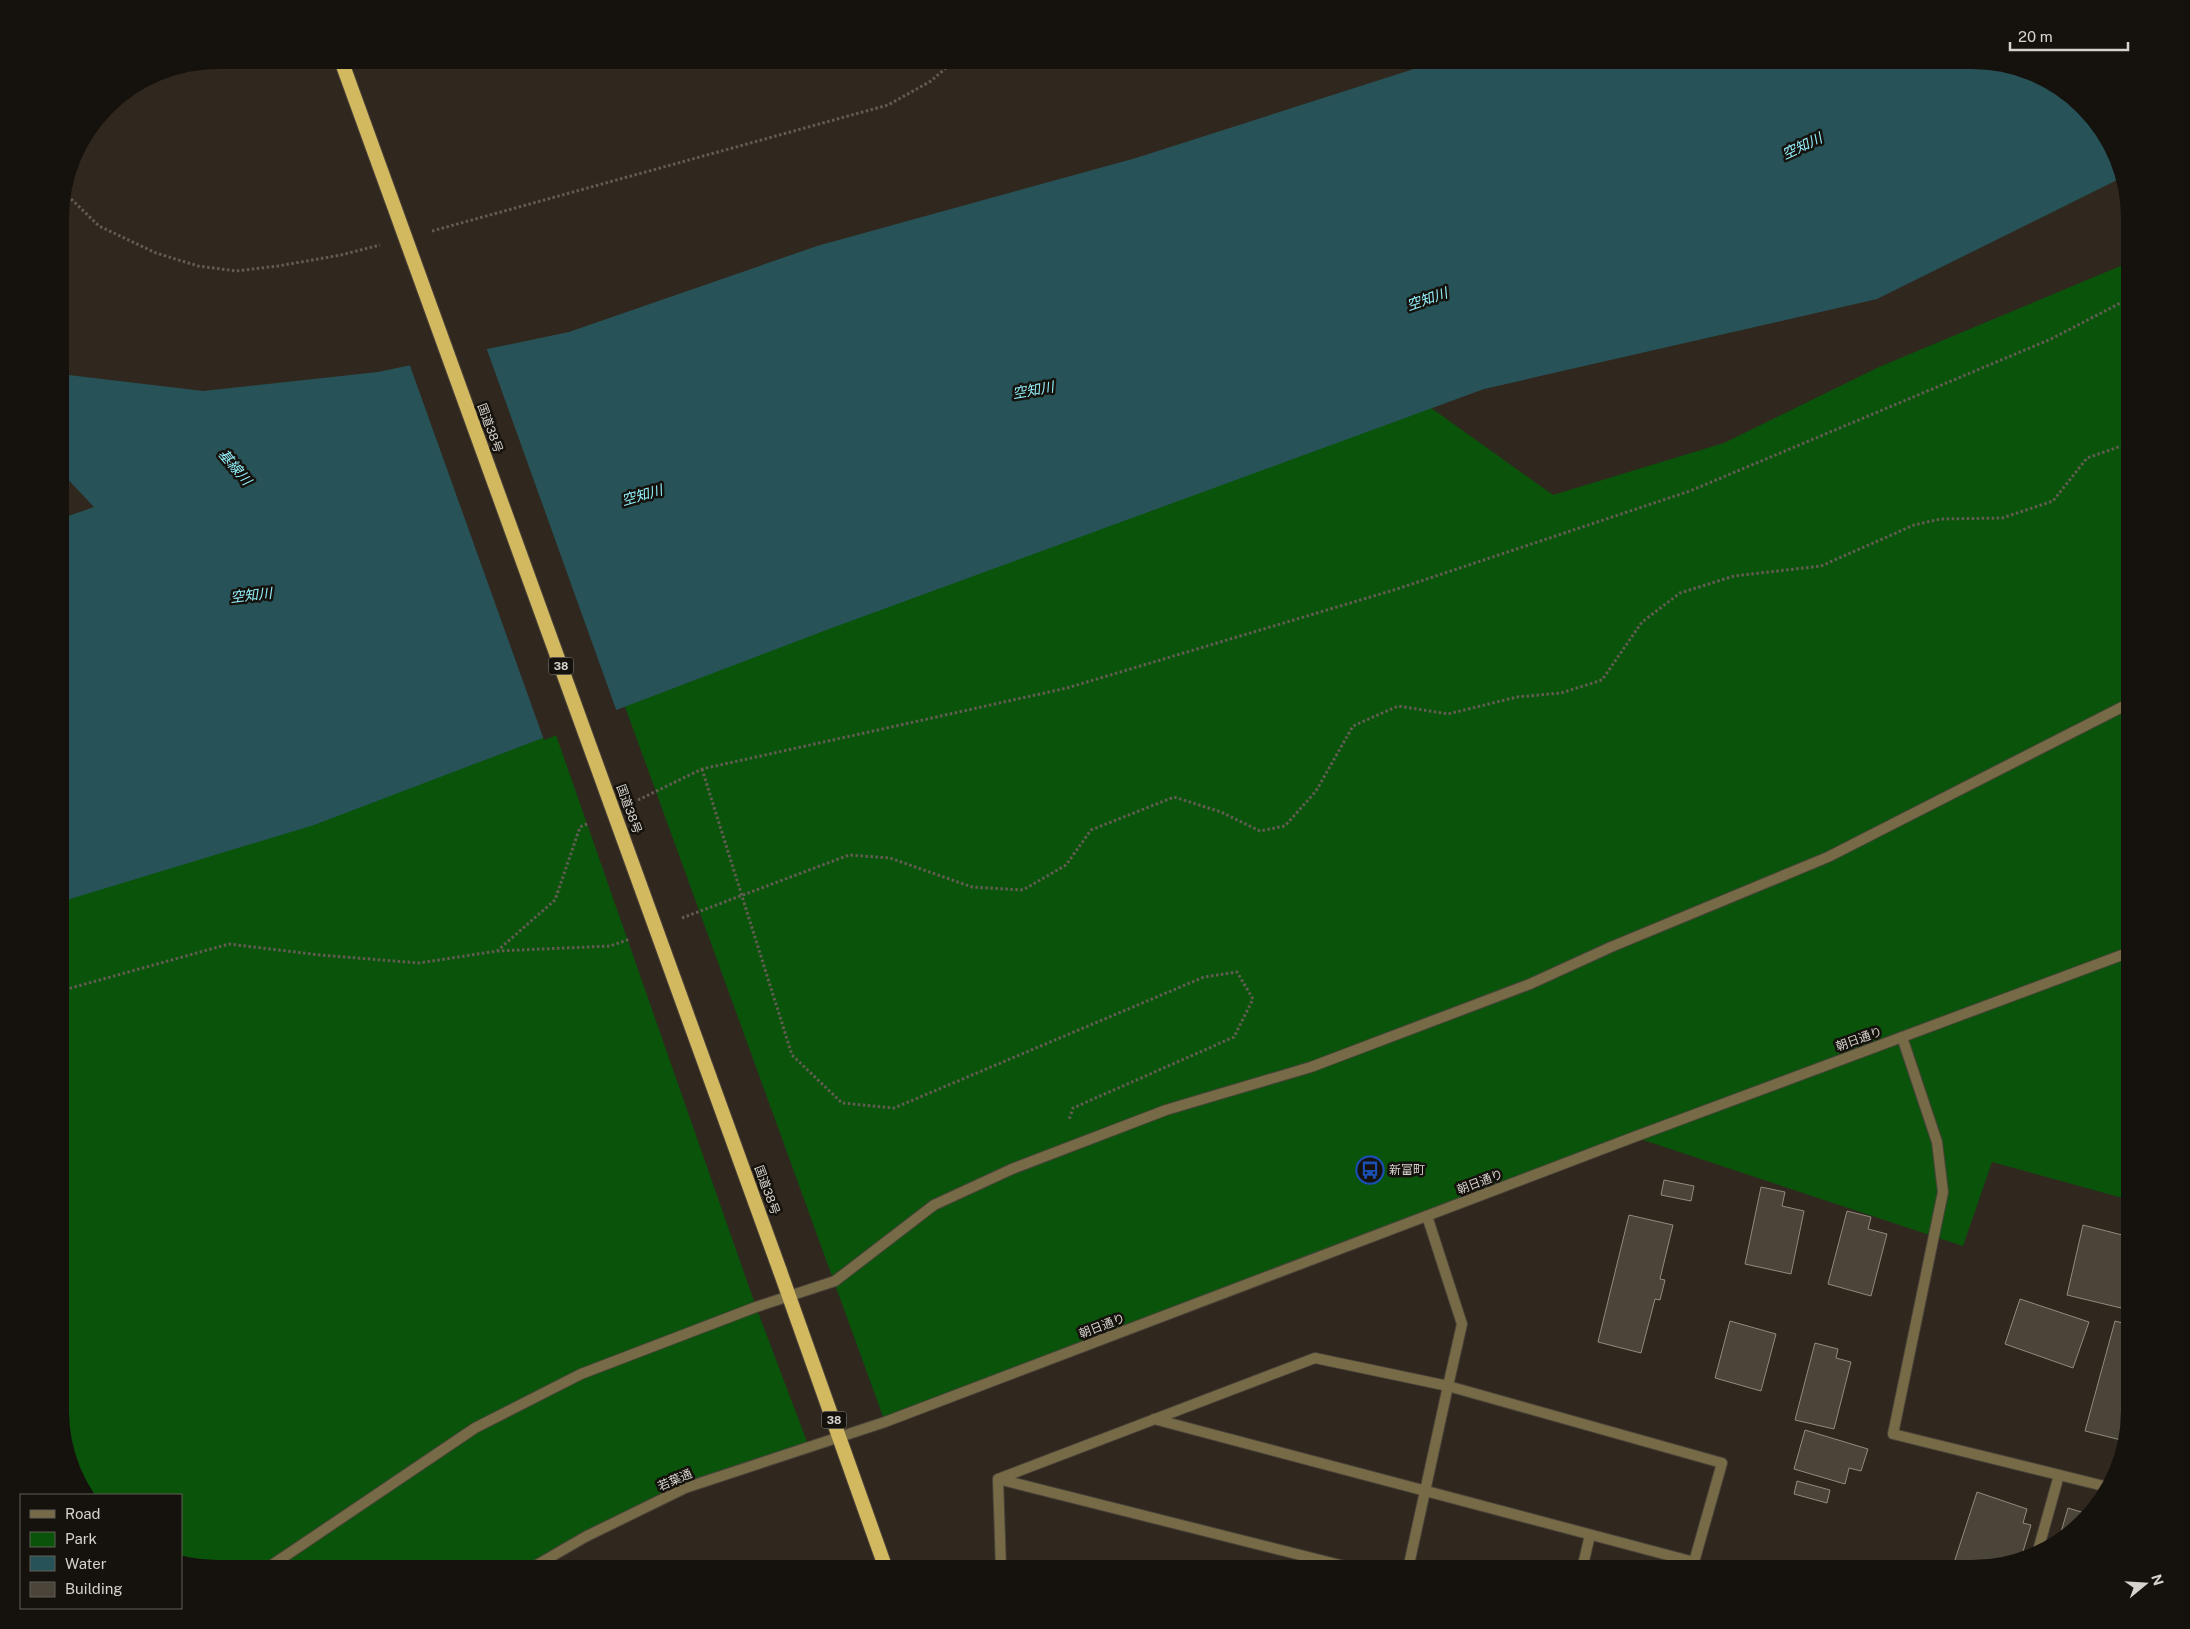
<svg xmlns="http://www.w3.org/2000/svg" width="2190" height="1629" viewBox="0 0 2190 1629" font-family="'Public Sans','Noto Sans JP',sans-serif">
	<rect width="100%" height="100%" fill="#30281e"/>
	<path fill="#09530b" d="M 2130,262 L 2130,1200 L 1992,1162 L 1963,1246 L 1634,1137 L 885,1422 L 611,668 L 1413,395 L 1553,495 L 1724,443 L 1879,367 Z
		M 542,695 L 756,1307 L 809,1447 L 685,1488 L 530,1569 L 218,1569 L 181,1563 L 181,1495 L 88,1495 L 76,1481 L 60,1421 L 60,867 Z"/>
	<path fill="#275358" d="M 1442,60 L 1972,60 L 2023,68 L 2068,93 L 2114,148 L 2121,178 L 1877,299 L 1484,389 L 829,629 L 314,825 L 60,902 L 60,519 L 94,507 L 60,471 L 60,374 L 203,391 L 378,372 L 569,332 L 817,246 L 1136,158 Z"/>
	<path fill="#30281e" d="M 486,347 L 617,712 L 544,740 L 409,363 Z"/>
	<path fill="#4b4439" stroke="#928a7d" d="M 1664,1180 L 1694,1186 L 1691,1201 L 1661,1195 Z
		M 1761,1187 L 1785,1192 L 1782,1206 L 1804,1211 L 1791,1274 L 1745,1264 Z
		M 1847,1211 L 1871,1217 L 1868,1229 L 1887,1234 L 1871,1296 L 1828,1284 Z
		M 1629,1215 L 1673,1225 L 1660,1279 L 1665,1280 L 1660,1300 L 1655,1299 L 1641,1353 L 1598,1342 Z
		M 2083,1225 L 2130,1237 L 2130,1270 L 2121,1308 L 2067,1295 Z
		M 2020,1299 L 2089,1322 L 2073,1368 L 2005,1344 Z
		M 1730,1321 L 1776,1334 L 1761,1391 L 1715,1378 Z
		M 2115,1321 L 2130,1325 L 2130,1411 L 2125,1441 L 2085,1431 Z
		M 1815,1343 L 1838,1349 L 1836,1358 L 1851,1362 L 1834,1429 L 1795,1420 Z
		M 1805,1430 L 1868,1449 L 1861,1471 L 1849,1468 L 1845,1484 L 1794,1469 Z
		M 1797,1481 L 1830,1490 L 1827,1503 L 1794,1494 Z
		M 1977,1492 L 2027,1509 L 2023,1523 L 2031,1525 L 2021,1558 L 1972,1569 L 1952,1569 Z
		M 2068,1508 L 2088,1514 L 2059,1539 Z"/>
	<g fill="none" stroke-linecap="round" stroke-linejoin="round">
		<g stroke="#4b433a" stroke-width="12">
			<path id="service" d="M 1154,1419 L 1694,1562 L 1722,1463 L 1448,1386 L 1462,1324 L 1427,1216
				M 998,1479 L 1356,1569
				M 2037,1554 L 2059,1475
				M 1001,1569 L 998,1479 L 1315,1358 L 1448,1386 L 1408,1569
				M 1582,1569 L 1590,1535"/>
		</g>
		<g stroke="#4b433a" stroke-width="12">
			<path id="minor" d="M 1902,1037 L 1937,1142 L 1943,1192 L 1893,1434 L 2108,1487
				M 266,1569 L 475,1428 L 581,1374 L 756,1307 L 835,1281 L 934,1205 L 1012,1169 L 1166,1110 L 1311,1067 L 1530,984 L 1611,947 L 1828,857 L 2130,703"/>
		</g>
		<g stroke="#4b433a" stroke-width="12">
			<path id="tertiary" d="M 530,1569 L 585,1537 L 685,1488 L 885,1422 L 1634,1137 L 2130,952"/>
		</g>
		<g stroke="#4b433a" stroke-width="16">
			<path id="trunk" d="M 780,1271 L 886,1569"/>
		</g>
		<path stroke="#635c53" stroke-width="3" stroke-dasharray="2.5 2.5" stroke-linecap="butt" d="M 64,192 L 99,226 L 156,253 L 198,266 L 236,271 L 278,266 L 341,255 L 380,245
			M 432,231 L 888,105 L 931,81 L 955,60
			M 702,769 L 792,1055 L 842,1103 L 894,1108 L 1204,977 L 1237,972 L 1253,999 L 1234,1037 L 1073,1108 L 1069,1120
			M 638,800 L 702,769 L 1067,688 L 1397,589 L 1690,491 L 2051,339 L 2130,298
			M 682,918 L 849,855 L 890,858 L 972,887 L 1023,890 L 1066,865 L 1091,830 L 1174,797 L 1221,812 L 1260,831 L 1285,826 L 1316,791 L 1353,726 L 1398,706 L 1448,714 L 1517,697 L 1561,693 L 1602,680 L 1642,622 L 1680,593 L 1734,576 L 1821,566 L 1914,525 L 1941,519 L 2002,518 L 2053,501 L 2087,458 L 2130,443
			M 497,951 L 610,946 L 630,939
			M 60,991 L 229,944 L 320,955 L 419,963 L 497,951 L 555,900 L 580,827 L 589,823"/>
		<use href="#service" stroke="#766b46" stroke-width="10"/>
		<use href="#minor" stroke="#766b46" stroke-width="10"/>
		<use href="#tertiary" stroke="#766b46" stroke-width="10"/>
		<use href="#trunk" stroke="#d2b85f" stroke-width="14"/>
		<g stroke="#4b433a" stroke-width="16" stroke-linecap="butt">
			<path id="trunk-bridge" d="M 341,60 L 780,1271"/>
		</g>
		<use href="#trunk-bridge" stroke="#d2b85f" stroke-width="14"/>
	</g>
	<defs>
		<g id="bus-ring" transform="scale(1.4375)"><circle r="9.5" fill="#15120d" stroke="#1a4fb4" stroke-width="1.5"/><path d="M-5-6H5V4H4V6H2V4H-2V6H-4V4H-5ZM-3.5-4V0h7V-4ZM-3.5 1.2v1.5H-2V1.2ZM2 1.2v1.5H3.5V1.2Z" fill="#1a4fb4"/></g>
	</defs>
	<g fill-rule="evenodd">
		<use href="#bus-ring" x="1370" y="1170"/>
	</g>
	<g text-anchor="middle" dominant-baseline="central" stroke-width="5" stroke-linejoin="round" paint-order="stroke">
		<g fill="#15120d" stroke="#9d9993" stroke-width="1">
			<rect x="548.5" y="657.5" width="25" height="17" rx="4"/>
			<rect x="821.5" y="1411.5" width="25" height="17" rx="4"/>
		</g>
		<g font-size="11" font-weight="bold" fill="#d7d3cc">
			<text x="561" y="666">38</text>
			<text x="834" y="1420">38</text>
		</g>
		<g font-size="12" fill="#d7d3cc" stroke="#15120d">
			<text transform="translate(490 428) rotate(70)">国道38号</text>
			<text transform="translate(629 809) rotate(70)">国道38号</text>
			<text transform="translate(1859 1039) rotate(-20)">朝日通り</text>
			<text transform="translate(1480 1182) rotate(-21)">朝日通り</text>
			<text transform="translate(767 1190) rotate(70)">国道38号</text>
			<text transform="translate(1102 1326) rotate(-21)">朝日通り</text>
			<text transform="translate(675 1480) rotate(-23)">若葉通</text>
		</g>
		<g font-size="12" fill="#d7d3cc" stroke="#15120d" text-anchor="start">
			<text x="1389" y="1170">新富町</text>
		</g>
		<g font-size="14" font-style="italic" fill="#94f3ff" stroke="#15120d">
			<text transform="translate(1802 146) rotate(-25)">空知川</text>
			<text transform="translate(1427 299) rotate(-19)">空知川</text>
			<text transform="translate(1033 390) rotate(-10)">空知川</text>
			<text transform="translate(235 467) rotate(50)">基線川</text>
			<text transform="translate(642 495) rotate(-16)">空知川</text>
			<text transform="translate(251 595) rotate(-6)">空知川</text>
		</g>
	</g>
	<path d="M0 0H2190V1629H0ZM218 69H1972A149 149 0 0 1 2121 218V1411A149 149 0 0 1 1972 1560H218A149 149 0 0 1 69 1411V218A149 149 0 0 1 218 69Z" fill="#15120d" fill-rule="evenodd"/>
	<rect x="20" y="1494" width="162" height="115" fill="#15120d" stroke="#635f59"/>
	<rect x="30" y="1510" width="25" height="8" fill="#766b46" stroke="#635f59"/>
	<text x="65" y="1519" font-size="15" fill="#d7d3cc">Road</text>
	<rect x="30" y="1532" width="25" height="15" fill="#09530b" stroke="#635f59"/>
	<text x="65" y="1544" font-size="15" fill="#d7d3cc">Park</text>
	<rect x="30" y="1556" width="25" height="15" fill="#275358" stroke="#635f59"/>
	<text x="65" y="1569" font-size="15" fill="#d7d3cc">Water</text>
	<rect x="30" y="1582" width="25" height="15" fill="#4b4439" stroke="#635f59"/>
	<text x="65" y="1594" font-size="15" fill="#d7d3cc">Building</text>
	<g transform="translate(2145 1584) rotate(72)" stroke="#15120d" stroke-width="4" paint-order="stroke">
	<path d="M0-4L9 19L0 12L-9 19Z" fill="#d7d3cc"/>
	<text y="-8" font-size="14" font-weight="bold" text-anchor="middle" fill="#d7d3cc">N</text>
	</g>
	<path d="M2010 42v8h118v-8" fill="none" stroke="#d7d3cc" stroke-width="2.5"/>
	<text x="2018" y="42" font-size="15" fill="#d7d3cc" stroke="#15120d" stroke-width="4" paint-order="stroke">20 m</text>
</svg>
